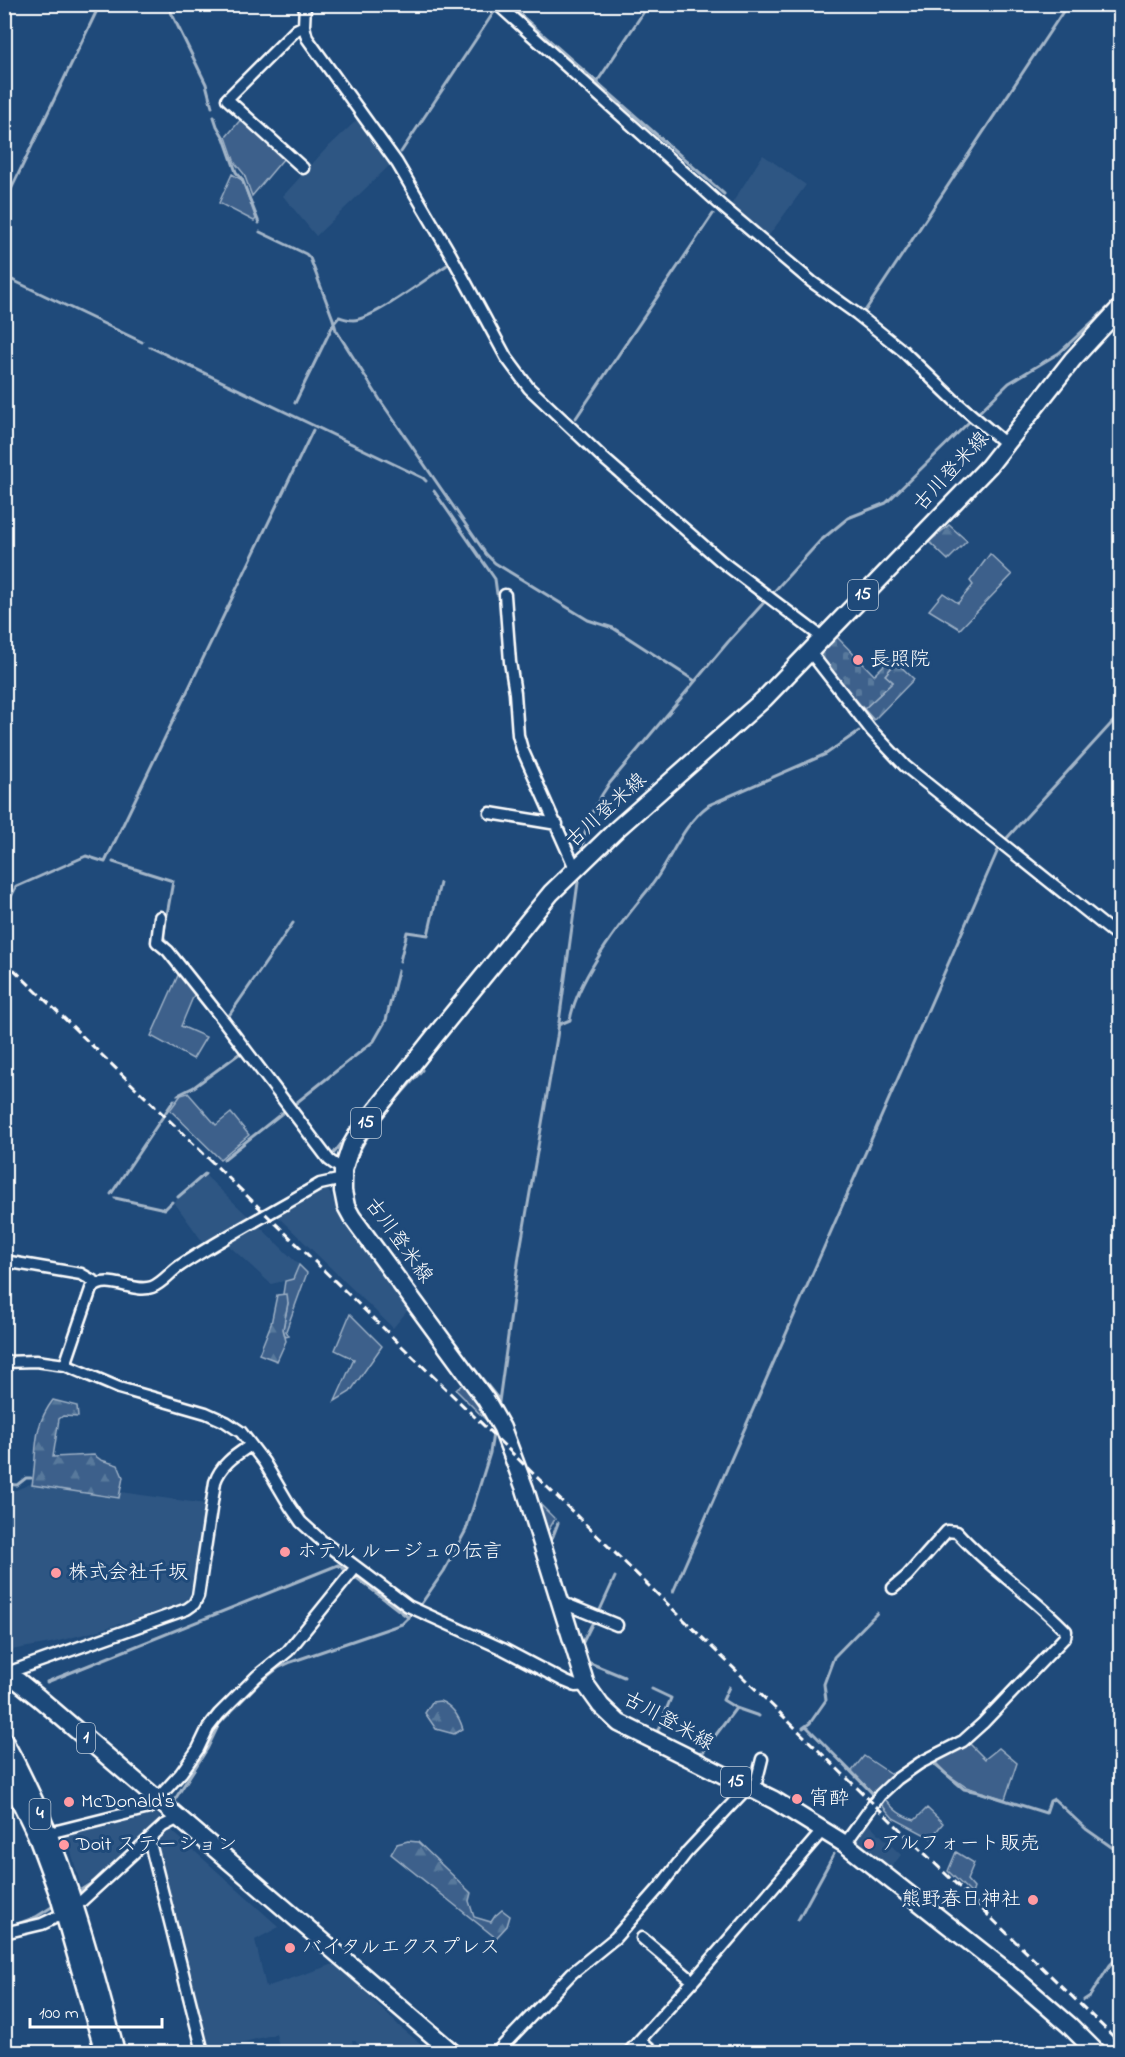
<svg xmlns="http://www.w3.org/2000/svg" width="1125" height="2057" viewBox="0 0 1125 2057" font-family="'Indie Flower','Klee One',sans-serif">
	<defs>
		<pattern id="forest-firs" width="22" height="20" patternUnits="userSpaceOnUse" patternTransform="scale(1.5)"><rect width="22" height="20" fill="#3c618b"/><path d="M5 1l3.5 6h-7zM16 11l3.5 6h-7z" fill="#59799c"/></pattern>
		<pattern id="cemetery-stones" width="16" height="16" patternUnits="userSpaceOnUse" patternTransform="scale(1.5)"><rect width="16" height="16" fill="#3c618b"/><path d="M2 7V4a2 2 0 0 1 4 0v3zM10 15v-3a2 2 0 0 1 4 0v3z" fill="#59799c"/></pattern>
	</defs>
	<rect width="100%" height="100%" fill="#1f4a7a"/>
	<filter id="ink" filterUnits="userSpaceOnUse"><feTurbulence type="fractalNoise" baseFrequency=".0167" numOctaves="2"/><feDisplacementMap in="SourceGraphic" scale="12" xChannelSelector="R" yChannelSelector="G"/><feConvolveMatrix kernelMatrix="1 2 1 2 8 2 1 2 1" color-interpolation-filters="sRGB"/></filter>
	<g filter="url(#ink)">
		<path fill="#2e5683" d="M 358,119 L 363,121 L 384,151 L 390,165 L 316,236 L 283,196 L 324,151 Z
			M 763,155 L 806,185 L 767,238 L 729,208 Z
			M 206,1176 L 250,1218 L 205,1245 L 174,1202 Z
			M 326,1186 L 348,1226 L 413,1304 L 393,1328 L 276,1215 L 308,1194 Z
			M 257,1224 L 299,1265 L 293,1279 L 271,1284 L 226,1243 Z
			M 30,1484 L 118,1498 L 120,1492 L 206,1504 L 189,1598 L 185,1603 L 100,1630 L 51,1643 L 5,1651 L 5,1490 L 16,1490 Z
			M 144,1812 L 157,1814 L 161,1819 L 100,1875 L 81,1887 L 66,1833 Z
			M 866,1821 L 901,1855 L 889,1870 L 853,1844 L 853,1839 Z
			M 165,1828 L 170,1829 L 279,1927 L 255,1940 L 266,1987 L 337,1963 L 399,2026 L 431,2052 L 359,2052 L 356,2040 L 352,2040 L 354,2052 L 285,2052 L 283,2045 L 279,2046 L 276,2034 L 205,2052 L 153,1839 Z"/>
		<path fill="#3c618b" stroke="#9eb0c5" stroke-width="1.5" d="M 242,118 L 284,158 L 252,196 L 244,174 L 235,163 L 226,137 Z
			M 232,174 L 242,180 L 256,219 L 254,221 L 219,203 Z
			M 990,554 L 1012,575 L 960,629 L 929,610 L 943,593 L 958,603 L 973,585 L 970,581 Z
			M 180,971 L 196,990 L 181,1026 L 206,1037 L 193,1059 L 151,1036 Z
			M 188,1093 L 216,1125 L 231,1113 L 249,1135 L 220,1159 L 170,1110 L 181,1095 Z
			M 299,1265 L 307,1273 L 286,1331 L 289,1336 L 285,1337 L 283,1329 L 288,1303 L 283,1294 L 285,1281 L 293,1279 Z
			M 350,1314 L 382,1346 L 350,1392 L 335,1401 L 354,1359 L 335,1350 Z
			M 467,1380 L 492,1426 L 456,1390 Z
			M 533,1497 L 555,1519 L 548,1531 L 543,1533 Z
			M 968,1742 L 985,1759 L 999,1748 L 1017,1763 L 1005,1799 L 966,1787 L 947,1774 L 933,1760 Z
			M 864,1756 L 894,1776 L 875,1795 L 852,1771 Z
			M 885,1799 C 894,1810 901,1816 915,1820 L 927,1808 L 943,1823 L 931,1838 L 893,1818 L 880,1803 Z
			M 956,1852 L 974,1863 L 967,1880 L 974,1888 L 972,1894 L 948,1871 Z"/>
		<path fill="url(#forest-firs)" stroke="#9eb0c5" stroke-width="1.5" d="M 949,525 L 967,541 L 948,560 L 929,542 Z
			M 896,662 L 914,679 L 874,720 L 864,709 L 893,682 L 885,675 Z
			M 287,1294 L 288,1303 L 283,1329 L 286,1341 L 277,1361 L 259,1354 L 271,1324 L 277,1295 Z
			M 53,1400 L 77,1406 L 78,1417 L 63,1416 L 59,1419 L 53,1457 L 94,1455 L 101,1460 L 118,1465 L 123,1477 L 119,1498 L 32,1485 C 38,1451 31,1429 53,1400 Z
			M 440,1701 C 453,1706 459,1716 463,1729 L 454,1734 L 436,1729 L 425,1713 L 432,1702 Z
			M 408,1841 L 418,1842 L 471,1893 L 469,1901 L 474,1917 L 491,1922 L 495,1916 L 502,1910 L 510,1916 L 507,1926 L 496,1938 L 391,1854 L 397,1844 Z"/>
		<path fill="url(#cemetery-stones)" stroke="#9eb0c5" stroke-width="1.5" d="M 835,635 L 874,675 L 891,658 L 896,662 L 885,675 L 893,682 L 864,709 L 820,658 L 821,653 Z"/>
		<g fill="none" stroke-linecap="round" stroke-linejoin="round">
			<path stroke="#a3b5c8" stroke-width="3" d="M 167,4 L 206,84 L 212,107
				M 508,4 L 724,194
				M 597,82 L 649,4
				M 214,117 L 217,126 L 224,138 L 236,172 L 242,179 L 259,223
				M 401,152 L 494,12
				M 4,204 L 100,4
				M 260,232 L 306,254 L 310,258 L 333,319 L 336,330 L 382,403 L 486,554 L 495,563 L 588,620 L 613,628 L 695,681
				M 4,276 L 142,342
				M 865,311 L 1068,4
				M 150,347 L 423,478 L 426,481
				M 295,403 L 334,323 L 339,317 C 343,318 349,320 353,320 C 372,320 429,277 447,265
				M 576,418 L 713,214
				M 434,491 L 495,579 L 497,594
				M 1007,838 L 1120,714
				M 581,854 C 585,824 592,809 609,784 L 728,642 L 820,541 L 848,518 L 886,503 L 1009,383 L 1059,353 L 1120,296
				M 113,862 L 173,881 L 163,937 L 186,964
				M 4,910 L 16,887 L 86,856 L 105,862 L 313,430
				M 400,961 L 407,932 L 428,935 L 440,883
				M 228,1017 L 293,923
				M 558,1025 L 570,1020 C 577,981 614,932 639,901 C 644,894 651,887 656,879 C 673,854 684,823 709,805 L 826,754 L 859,731
				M 178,1095 L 194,1087 L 243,1051
				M 296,1103 L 374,1041 L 386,1020 L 398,971
				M 334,1153 L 350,1133
				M 224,1159 L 286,1110
				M 353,1170 C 359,1137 400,1096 422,1070
				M 351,1185 L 352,1177
				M 111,1194 L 174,1100
				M 178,1197 L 205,1174
				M 115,1198 L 165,1209 L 172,1202
				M 461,1352 L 499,1400
				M 498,1409 L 519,1256 L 557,1037 L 579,875
				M 4,1484 L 17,1485 L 26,1478 L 31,1478
				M 550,1544 L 558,1523
				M 353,1575 L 409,1618
				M 673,1592 L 998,850
				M 419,1607 L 444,1571 L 466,1530 L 490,1453 L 494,1427
				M 600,1610 L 615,1577
				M 581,1646 L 594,1620
				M 585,1661 L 624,1677
				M 47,1682 L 338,1565 L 347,1571
				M 729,1687 L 723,1700 L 736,1708 L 759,1716
				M 652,1689 L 671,1698 L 657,1732 L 659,1732
				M 807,1727 L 875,1796
				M 803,1728 L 810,1723 L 826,1700 L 824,1684 L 834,1657 L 877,1613
				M 664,1736 L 673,1741
				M 695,1753 L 703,1752 L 736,1708
				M 934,1764 L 964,1789 L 982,1793 L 1046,1813 L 1050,1801 L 1054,1799 L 1086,1829 L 1120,1853
				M 172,1804 L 207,1749 L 219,1724 L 259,1683 L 278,1668 L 291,1662 L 402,1624 L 414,1612
				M 845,1833 L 857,1818
				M 76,1893 L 98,1879
				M 798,1920 L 834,1854
				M 15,1925 L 36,1917 L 55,1905
				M 1084,2000 L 1090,1996 L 1110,1965 L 1120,1955"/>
			<g stroke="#fff" stroke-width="15">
				<path id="minor" d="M 305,4 L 304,26 L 307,38 L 397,163 L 451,255 L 506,357 L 529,388 L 602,457 L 721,561 L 823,638
					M 497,4 L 723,207 L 812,282 L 857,314 L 902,350 L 954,400 L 1007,445
					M 303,168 L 227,99 L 296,30 L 304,26
					M 505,595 L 510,662 L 515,693 L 518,735 L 522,749 L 575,868
					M 810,652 L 871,730 L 905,766 L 1120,938
					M 490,813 L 557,824
					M 160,917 L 157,942 L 168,951 L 223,1020 L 329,1160 L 343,1170
					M 4,1261 L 81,1274 L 97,1283
					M 4,1362 L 36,1361 L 65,1365 L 119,1388 L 206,1413 L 226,1422 L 241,1432 L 264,1462 L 290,1506 L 301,1522 L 323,1542 L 408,1606 L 503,1649 L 564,1681 L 576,1686 L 586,1685
					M 65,1365 L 91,1289 C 108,1272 132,1294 152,1287 C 163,1283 171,1271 181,1265 C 226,1236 274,1211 320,1184 L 343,1179
					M 561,1607 L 568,1605 L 617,1625
					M 4,1674 L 187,1609 L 194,1604 L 198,1596 L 215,1482 C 221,1464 236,1455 251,1445
					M 754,1791 L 762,1759
					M 49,1833 L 149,1808 L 181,1773 L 198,1749 L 208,1728 L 219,1714 L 257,1676 L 288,1651 L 356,1567
					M 149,1839 L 203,2052
					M 845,1844 L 880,1795 L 897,1779 L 920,1763 L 963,1741 L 983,1723 L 1065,1637 L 1066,1631 C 1032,1595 990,1569 957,1532 L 947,1531 L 907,1576 L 893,1588
					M 75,1907 L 163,1826 L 179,1818
					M 4,1933 L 42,1924 L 65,1913
					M 642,1938 L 693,1981
					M 640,2040 L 654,2052
					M 497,2052 L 572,1973 L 615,1938 L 659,1888 L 687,1852 L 747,1788
					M 629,2052 L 693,1981 L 823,1830"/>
			</g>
			<g stroke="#fff" stroke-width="21">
				<path id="primary" d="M 4,1676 L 18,1681 L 39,1698 L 452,2052
					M 1096,2052 L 1069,2025 L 1009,1973 L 845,1844 L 774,1800 L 619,1723 L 601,1706 L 586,1685 L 525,1489 L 502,1428 L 486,1400 L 352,1217 L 346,1206 L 343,1191 L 343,1170 L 351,1146 L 359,1132 L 434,1037 L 551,893 L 618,828 L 764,699 L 989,466 L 1073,359 L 1120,308"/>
			</g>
			<g stroke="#fff" stroke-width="21">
				<path id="trunk" d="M 4,1741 C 59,1838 88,1946 116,2052
					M 4,1768 L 36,1834 L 59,1896 L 104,2052"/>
			</g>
			<use href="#minor" stroke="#1f4a7a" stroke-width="10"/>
			<use href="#primary" stroke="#1f4a7a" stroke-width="16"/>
			<use href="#trunk" stroke="#1f4a7a" stroke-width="16"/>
			<path stroke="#fff" stroke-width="3" stroke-dasharray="9 4.5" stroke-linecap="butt" d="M 4,960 L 1120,2043"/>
		</g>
	</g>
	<g fill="#ff9aa2" stroke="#1f4a7a" stroke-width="2">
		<circle cx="858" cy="660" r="6"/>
		<circle cx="285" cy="1552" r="6"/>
		<circle cx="56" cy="1573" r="6"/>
		<circle cx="797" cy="1799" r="6"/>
		<circle cx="69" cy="1802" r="6"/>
		<circle cx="869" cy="1844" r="6"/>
		<circle cx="64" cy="1845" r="6"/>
		<circle cx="1033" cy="1900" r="6"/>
		<circle cx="290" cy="1948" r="6"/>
	</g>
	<g text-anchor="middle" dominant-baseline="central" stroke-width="6" stroke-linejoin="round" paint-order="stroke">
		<g fill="#1f4a7a" stroke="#bcc9d7" stroke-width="1.5">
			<rect x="848" y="580" width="30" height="30" rx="4.5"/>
			<rect x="351" y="1108" width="30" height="30" rx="4.5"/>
			<rect x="77" y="1723" width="18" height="30" rx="4.5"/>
			<rect x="721" y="1767" width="30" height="30" rx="4.5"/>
			<rect x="29.5" y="1799" width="21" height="30" rx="4.5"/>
		</g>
		<g font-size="18" font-weight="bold" fill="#fff">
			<text x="863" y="595">15</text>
			<text x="366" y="1123">15</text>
			<text x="86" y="1738">1</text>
			<text x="736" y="1782">15</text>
			<text x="40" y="1814">4</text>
		</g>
		<g font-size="20" fill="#fff" stroke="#1f4a7a">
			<text transform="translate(952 472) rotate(-47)">古川登米線</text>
			<text transform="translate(607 811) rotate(-42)">古川登米線</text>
			<text transform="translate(398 1241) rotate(54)">古川登米線</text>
			<text transform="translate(668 1722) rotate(29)">古川登米線</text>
		</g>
		<g font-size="20" fill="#fff" stroke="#1f4a7a" text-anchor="start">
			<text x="870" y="660">長照院</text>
			<text x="297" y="1552">ホテル ルージュの伝言</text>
			<text x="68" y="1573">株式会社千坂</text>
			<text x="809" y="1799">宵酔</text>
			<text x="81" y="1802">McDonald's</text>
			<text x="881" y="1844">アルフォート販売</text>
			<text x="76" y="1845">Doit ステーション</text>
			<text x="1021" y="1900" text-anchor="end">熊野春日神社</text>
			<text x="302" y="1948">バイタルエクスプレス</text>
		</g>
	</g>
	<rect width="1125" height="2057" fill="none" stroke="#1f4a7a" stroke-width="24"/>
	<rect x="12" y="12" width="1101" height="2033" fill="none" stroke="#fff" stroke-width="2" filter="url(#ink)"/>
	<path d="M30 2018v9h132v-9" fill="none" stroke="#ffffff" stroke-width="3"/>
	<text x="39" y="2018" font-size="18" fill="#ffffff" stroke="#1f4a7a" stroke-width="4.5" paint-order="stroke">100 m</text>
</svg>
